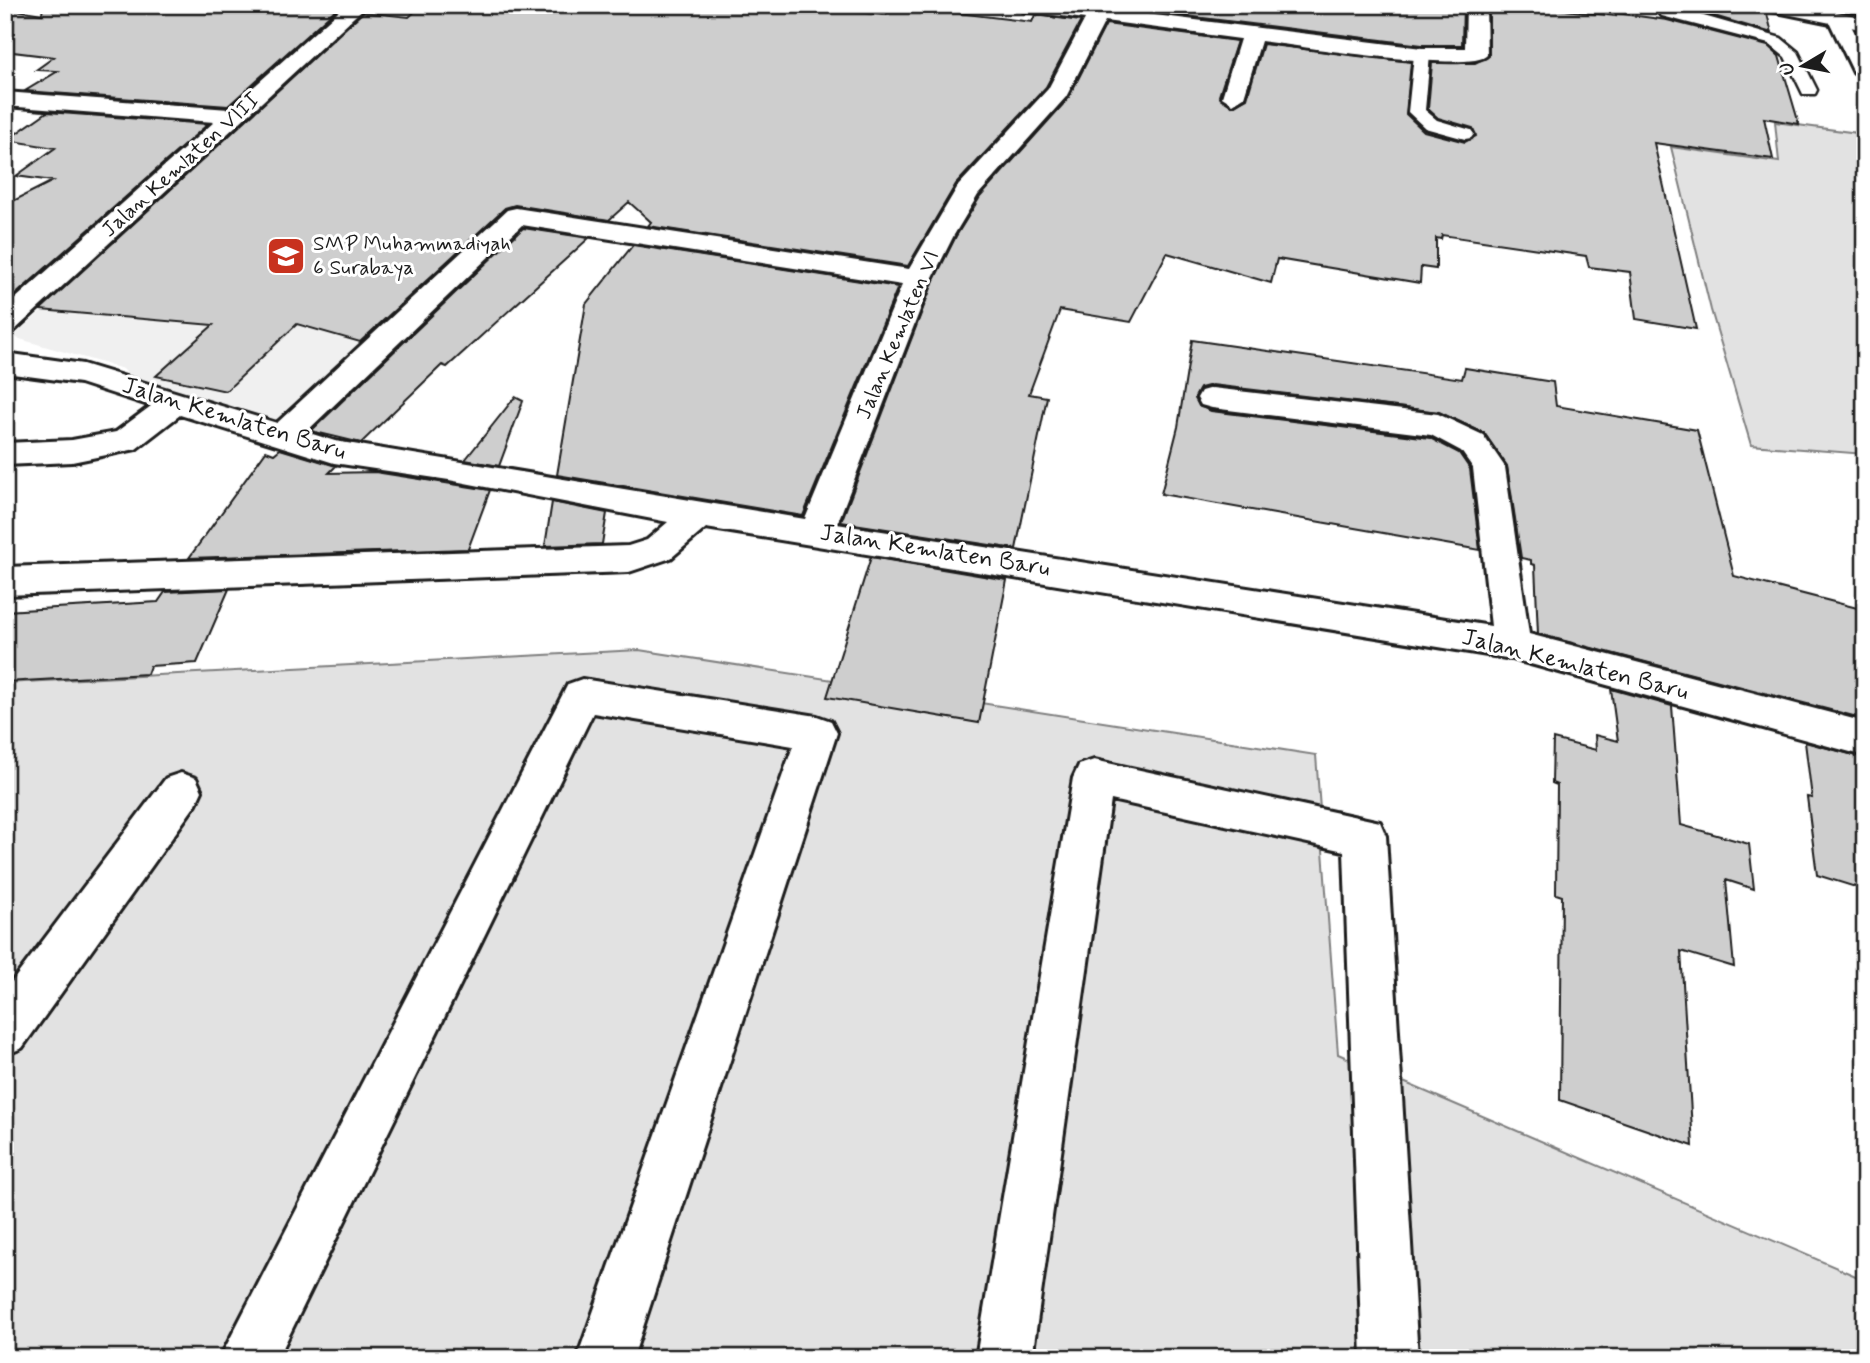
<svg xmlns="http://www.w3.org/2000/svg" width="1870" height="1363" viewBox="0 0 1870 1363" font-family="Mynerve,sans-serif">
	<rect width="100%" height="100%" fill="#fff"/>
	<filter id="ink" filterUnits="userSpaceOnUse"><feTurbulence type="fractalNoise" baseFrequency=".0143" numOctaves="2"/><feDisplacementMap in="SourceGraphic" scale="14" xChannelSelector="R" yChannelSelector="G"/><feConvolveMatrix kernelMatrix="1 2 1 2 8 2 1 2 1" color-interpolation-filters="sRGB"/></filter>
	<g filter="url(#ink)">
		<path fill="#f0f0f0" d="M 184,182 L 535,189 L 409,317 L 274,423 L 140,386 L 123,369 L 13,337 Z"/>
		<path fill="#e2e2e2" stroke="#7f7f7f" stroke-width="2" d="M 1775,122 L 1865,134 L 1865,454 L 1751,445 L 1711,310 L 1671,147 L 1779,162 Z
			M 639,650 L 1316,755 L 1338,1054 L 1865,1280 L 1865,1358 L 5,1358 L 5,683 Z"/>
		<path fill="#cecece" stroke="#1c1c1c" stroke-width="2" d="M 43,5 L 301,5 L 336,9 L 228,106 L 25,91 L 58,71 L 36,70 L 54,57 L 5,51 L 5,8 L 42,14 Z
			M 422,5 L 737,5 L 775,10 L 779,5 L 785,5 L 885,15 L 893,5 L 1032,22 L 1035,15 L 1081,21 L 1046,87 L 956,184 L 908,266 L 648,226 L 651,222 L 629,202 L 609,220 L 515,205 L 505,208 L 360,342 L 297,324 L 226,391 L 156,376 L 213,325 L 40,310 L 363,12 L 409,17 Z
			M 1097,5 L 1463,5 L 1462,45 L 1422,45 Z
			M 1489,5 L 1524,5 L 1616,16 L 1616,13 L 1667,20 L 1768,46 L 1779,56 L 1799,124 L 1764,118 L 1773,159 L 1654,143 L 1696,329 L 1636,319 L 1630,272 L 1589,267 L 1586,256 L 1442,235 L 1441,239 L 1436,238 L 1436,269 L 1421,267 L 1420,283 L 1277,259 L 1271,283 L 1167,253 L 1131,322 L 1060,310 L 1029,394 L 1047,397 L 1016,549 L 841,522 L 934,280 L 956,236 L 980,197 L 1068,99 L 1106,24 L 1237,41 L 1219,96 L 1232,106 L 1247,98 L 1263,44 L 1411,62 L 1406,114 L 1424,131 L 1465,142 L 1476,136 L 1473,128 L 1438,118 L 1428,109 L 1432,63 L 1475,63 L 1489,56 Z
			M 1697,5 L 1759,5 L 1766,10 L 1772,33 L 1697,11 Z
			M 47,112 L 208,124 L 5,304 L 5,205 L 53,181 L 16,176 L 55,148 L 7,140 Z
			M 523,228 L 589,238 L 447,367 L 442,365 L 361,443 L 311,431 Z
			M 633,245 L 898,287 L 803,516 L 557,475 L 586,304 Z
			M 1192,340 L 1462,379 L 1465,368 L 1553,382 L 1556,406 L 1697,430 L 1734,576 L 1865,610 L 1865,719 L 1538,634 L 1535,565 L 1531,564 L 1531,560 L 1521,558 L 1507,466 L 1484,433 L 1439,412 L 1212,385 L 1200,388 L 1195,397 L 1199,406 L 1211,411 L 1430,438 L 1459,453 L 1470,469 L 1480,550 L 1161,494 L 1178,427 Z
			M 515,397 L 523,401 L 499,466 L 465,460 Z
			M 280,449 L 336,466 L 329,473 L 375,472 L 490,490 L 468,549 L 189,558 L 266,451 L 274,454 Z
			M 552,502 L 607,513 L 602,544 L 545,546 Z
			M 871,557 L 1007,580 L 979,723 L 827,697 Z
			M 229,589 L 197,663 L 150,666 L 147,674 L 5,682 L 5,611 L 158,602 L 165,592 Z
			M 1611,689 L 1672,706 L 1681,825 L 1749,844 L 1754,889 L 1726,880 L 1734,967 L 1681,951 L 1693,1146 L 1560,1100 L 1562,896 L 1556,894 L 1557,785 L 1552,783 L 1553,739 L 1596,750 L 1595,735 L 1618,741 Z
			M 1805,742 L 1865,758 L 1865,890 L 1817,875 L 1807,797 L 1812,798 Z"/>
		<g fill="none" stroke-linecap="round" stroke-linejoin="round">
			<g stroke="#1c1c1c" stroke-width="5">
				<path id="service" d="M 1647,5 L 1665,5 L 1781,38 L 1798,52 L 1817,90 L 1815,94 L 1803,94 L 1785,57 L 1769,44 L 1662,16 Z
					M 1422,50 L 1430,55 L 1425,110 L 1437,120 L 1471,130 L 1474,134 L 1471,138 L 1465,139 L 1425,128 L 1408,112 L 1414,55 Z"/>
			</g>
			<g stroke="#1c1c1c" stroke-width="6">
				<path id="minor" d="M 345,5 L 367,5 L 15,330 L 5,333 L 5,308 L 214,122 L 5,106 L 5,92 L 229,109 Z
					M 1013,5 L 1074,5 L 1422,48 L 1465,48 L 1466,5 L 1486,5 L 1487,55 C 1473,74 1292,45 1261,41 L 1244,97 L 1233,104 L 1222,97 L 1240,39 L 1105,21 L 1066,97 L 978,195 L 954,235 L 932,279 L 837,524 L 1491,626 L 1473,468 L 1461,451 L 1431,435 L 1212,408 L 1201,405 L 1197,398 L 1201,391 L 1212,388 L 1438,414 L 1483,435 L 1505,467 L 1529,634 L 1865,722 L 1865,756 L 1512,659 L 706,528 L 671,558 L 629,572 L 5,595 L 5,567 L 628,546 L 647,540 L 668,522 L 449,480 L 334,463 L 180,415 L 136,449 L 72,462 L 5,465 L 5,443 L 72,440 L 116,432 L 151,406 L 80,383 L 5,373 L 5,353 L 83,364 L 277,423 L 507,210 L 516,208 L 909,269 L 958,186 L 1048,89 L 1085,19 L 1023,11 ZM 522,225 L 902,285 L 805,519 L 335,441 L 306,432 Z
					M 1838,13 L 1845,15 L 1865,51 L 1865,80 L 1854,73 L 1828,19 Z
					M 582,679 L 817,716 L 831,721 L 837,733 L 633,1358 L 577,1358 L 793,746 L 593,713 L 278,1358 L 220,1358 L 568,684 Z
					M 1094,760 L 1380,822 L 1386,836 L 1418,1358 L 1362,1358 L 1344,851 L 1111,800 L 1032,1358 L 976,1358 L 1073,778 L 1079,765 Z
					M 181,773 L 196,778 L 202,791 L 196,804 L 22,1048 L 5,1055 L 5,991 L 166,778 Z"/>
			</g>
			<g stroke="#1c1c1c" stroke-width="6">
				<path id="primary" d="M 1762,5 L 1804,5 L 1865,18 L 1865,30 L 1772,11 Z"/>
			</g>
			<use href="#service" fill="#fff" fill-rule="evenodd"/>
			<use href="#minor" fill="#fff" fill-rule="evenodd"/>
			<use href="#primary" fill="#fff" fill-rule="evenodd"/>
		</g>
	</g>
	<defs>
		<g id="school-square" transform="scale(2.0125)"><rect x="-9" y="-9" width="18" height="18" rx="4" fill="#c8321e" stroke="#fff"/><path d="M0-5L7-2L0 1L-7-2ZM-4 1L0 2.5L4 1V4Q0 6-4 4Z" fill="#fff"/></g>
	</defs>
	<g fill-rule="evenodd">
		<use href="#school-square" x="286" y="256"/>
	</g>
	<g text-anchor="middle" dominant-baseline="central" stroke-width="6" stroke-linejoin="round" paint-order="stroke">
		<g font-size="21" fill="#1c1c1c" stroke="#fff">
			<text transform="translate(181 165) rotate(-42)">Jalan Kemlaten VIII</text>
			<text transform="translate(898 335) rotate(-67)">Jalan Kemlaten VI</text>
		</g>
		<g font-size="21" fill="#1c1c1c" stroke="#fff" text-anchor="start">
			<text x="313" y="244">SMP Muhammadiyah<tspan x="313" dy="24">6 Surabaya</tspan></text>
		</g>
		<g font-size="24" fill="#1c1c1c" stroke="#fff">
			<text transform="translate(234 419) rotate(17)">Jalan Kemlaten Baru</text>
			<text transform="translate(935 551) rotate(9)">Jalan Kemlaten Baru</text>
			<text transform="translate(1575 665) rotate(14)">Jalan Kemlaten Baru</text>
		</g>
	</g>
	<rect width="1870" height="1363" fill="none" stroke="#fff" stroke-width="28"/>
	<rect x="14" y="14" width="1842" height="1335" fill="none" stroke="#1c1c1c" stroke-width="2.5" filter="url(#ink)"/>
	<g transform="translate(1803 66) rotate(260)" stroke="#ffffff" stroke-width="5" paint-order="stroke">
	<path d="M0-5L12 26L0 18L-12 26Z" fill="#1c1c1c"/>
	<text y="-10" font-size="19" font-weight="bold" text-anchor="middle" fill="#1c1c1c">U</text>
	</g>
</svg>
